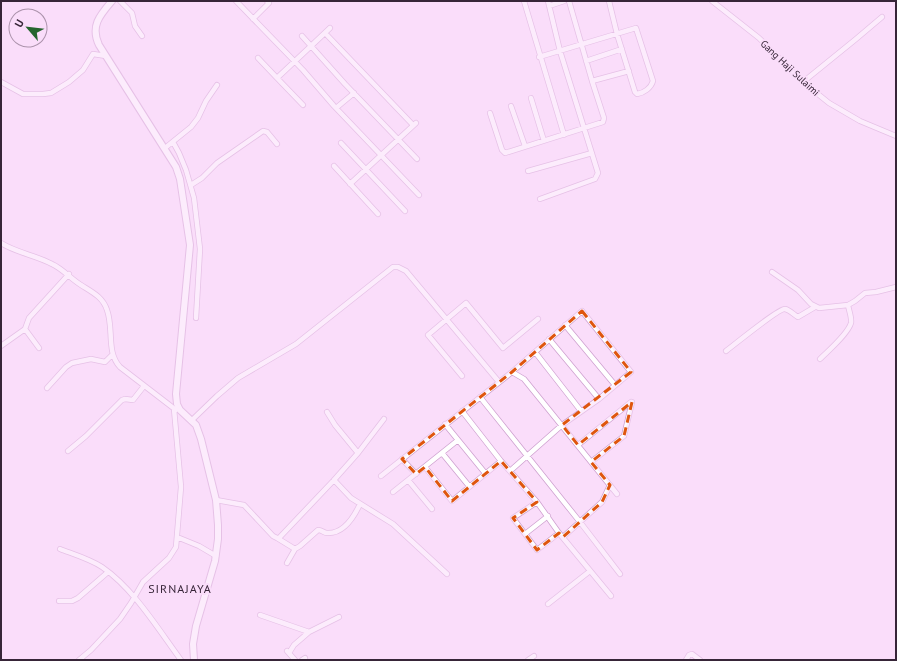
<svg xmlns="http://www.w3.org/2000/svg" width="897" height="661" viewBox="0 0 897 661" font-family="'PT Sans',sans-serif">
	<rect width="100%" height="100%" fill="#faddfa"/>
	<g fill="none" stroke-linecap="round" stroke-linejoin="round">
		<g stroke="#cea0cf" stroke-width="6">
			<path id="street" d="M 120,1 L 132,13 L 135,26 L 142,36
				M 236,1 L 303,70 L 334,106 L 419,195
				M 524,1 L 564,135
				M 712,1 L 759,38 L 803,82 L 829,103 L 860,121 L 896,136
				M 549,6 L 564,1
				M 253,19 L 269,3 L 267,1
				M 330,28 L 311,46 L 345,84 L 417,159
				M 325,33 L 413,125
				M 539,57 L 636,28 L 653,81 C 651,88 644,93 637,94 L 635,92 L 617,34 L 609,1
				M 258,58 L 277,78 L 311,46 L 302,36
				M 586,61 L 622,49
				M 277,78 L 303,105
				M 592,81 L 629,71
				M 1,82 L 23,94 L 43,94 L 51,93 L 69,82 L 83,70 L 93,54 L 106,56
				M 803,82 L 856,39 L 882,17
				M 531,98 L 544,141
				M 511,106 L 525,146
				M 336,108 L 354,93
				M 490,113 L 502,150 L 505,153 L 603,122 L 604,118 L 592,81 L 569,1
				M 173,142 L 179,153 L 186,170 L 194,198 L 200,249 L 196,318
				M 341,143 L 405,211
				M 165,148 L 191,127 L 198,118 L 206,101 L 217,85
				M 334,166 L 378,214
				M 528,171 L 592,153
				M 350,184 L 416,123
				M 191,185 L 202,178 L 217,163 L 263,131 L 267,132 L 277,144
				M 540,199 L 595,179 L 598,173 L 560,51 L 548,1
				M 1,243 C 17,253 35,255 52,264 C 63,269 71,279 81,285 C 92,292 103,297 107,310 C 114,329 106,352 120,367 L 176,410
				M 772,272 L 798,290 L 811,304 L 819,308 L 848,305 L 855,301 L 865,293 L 876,292 L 896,287
				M 565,325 L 615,385
				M 25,329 L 39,348
				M 549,339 L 599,399
				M 1,346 L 25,329 L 29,318 L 69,274
				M 726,351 C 734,345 779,308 785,309 C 790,310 794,315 798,317 L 815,307
				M 535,352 L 581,411
				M 820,359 C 828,351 848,334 851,323 C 852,318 849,311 848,305
				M 462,376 L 428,335 L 466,303 L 503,348 L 538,319
				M 47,388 L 66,367 L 72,363 L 91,359 L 105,362 L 112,355
				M 480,397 L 580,522 L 620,574
				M 462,411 L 501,461 L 537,502 L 559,533 L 611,596
				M 327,412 L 335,425 L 358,453
				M 191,421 L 217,396 L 238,378 L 296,344 L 393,267 L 398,267 L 406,271 L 499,382
				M 445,424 L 485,473
				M 578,445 L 631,402
				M 68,451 L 86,436 L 122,400 L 125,399 L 133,400 L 144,386
				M 442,453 L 469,486
				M 402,459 L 416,474
				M 591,462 L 624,436 L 632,402
				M 425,467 L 452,501 L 501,461
				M 510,471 L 562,425 L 599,399 L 631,372 L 582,311 L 512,372
				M 381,476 L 512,372 L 524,379 L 617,494
				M 334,480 L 351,498 L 393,524 L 447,574
				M 408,480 L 432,509
				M 393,492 L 458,440
				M 216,500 L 244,505 L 273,536 L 277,538 L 279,538 L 334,480 L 358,453 L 384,419
				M 537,502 L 513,518 L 537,550 L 559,533
				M 525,534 L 548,516
				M 177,537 L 199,546 L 216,556
				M 563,537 L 602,502 L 610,485
				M 277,538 L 295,549
				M 60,549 C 73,554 90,559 102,567 C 134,589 158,629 181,660
				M 287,563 L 295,549 L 300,546 L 318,530 C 322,530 324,533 327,533 C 343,534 354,517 360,504
				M 59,601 L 72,601 L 78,598 L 108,572
				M 548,604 L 590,571
				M 260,615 L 309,632 L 339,617
				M 287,651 L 295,660
				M 289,653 L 294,645 L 309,632
				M 79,660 L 91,650 L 120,619 L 131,603 L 143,582 L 169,558 L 176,547 L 181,487 L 174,409
				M 302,660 L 305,658
				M 528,660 L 534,656
				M 686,660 L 689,655 L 692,654 L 700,660"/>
		</g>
		<g stroke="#cea0cf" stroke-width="8">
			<path id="secondary" d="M 112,1 C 100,15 90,26 99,45 L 176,167 L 180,179 L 190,245 L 176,394 L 177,404 L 180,410 L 196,425 L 201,439 L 216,500 L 218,525 L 218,539 L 215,561 L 196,626 L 193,644 L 194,660"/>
		</g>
		<use href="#street" stroke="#fff" stroke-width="4.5"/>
		<use href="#secondary" stroke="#fff" stroke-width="6"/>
	</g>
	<path d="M0 0H897V661H0ZM 582,311 L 631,372 L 562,425 L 578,445 L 632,402 L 624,436 L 591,462 L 610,485 L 602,502 L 563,537 L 559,533 L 537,550 L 513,518 L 537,502 L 501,461 L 452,501 L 425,467 L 416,474 L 402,459 L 512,372 Z" fill="#faddfa" fill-opacity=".55" fill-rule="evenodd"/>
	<path fill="none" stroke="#df560e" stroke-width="3" stroke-dasharray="8 5" stroke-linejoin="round" d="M 582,311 L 631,372 L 562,425 L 578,445 L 632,402 L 624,436 L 591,462 L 610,485 L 602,502 L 563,537 L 559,533 L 537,550 L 513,518 L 537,502 L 501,461 L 452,501 L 425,467 L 416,474 L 402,459 L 512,372 Z"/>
	<g text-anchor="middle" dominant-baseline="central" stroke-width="4" stroke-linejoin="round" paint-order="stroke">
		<g font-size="10" fill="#372538" stroke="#faddfa">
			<text transform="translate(790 68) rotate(43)">Gang Haji Sulaimi</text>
		</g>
		<g font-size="12" letter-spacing="1" fill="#372538" stroke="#faddfa">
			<text x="180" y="588">SIRNAJAYA</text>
		</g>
	</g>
	<rect width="897" height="661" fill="none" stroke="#372538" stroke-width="4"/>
	<g transform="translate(28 28) rotate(298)"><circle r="19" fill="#faddfa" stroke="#ac93ac"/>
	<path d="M0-3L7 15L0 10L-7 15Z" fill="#25652e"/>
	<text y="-6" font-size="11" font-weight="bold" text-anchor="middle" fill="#372538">U</text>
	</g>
</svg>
